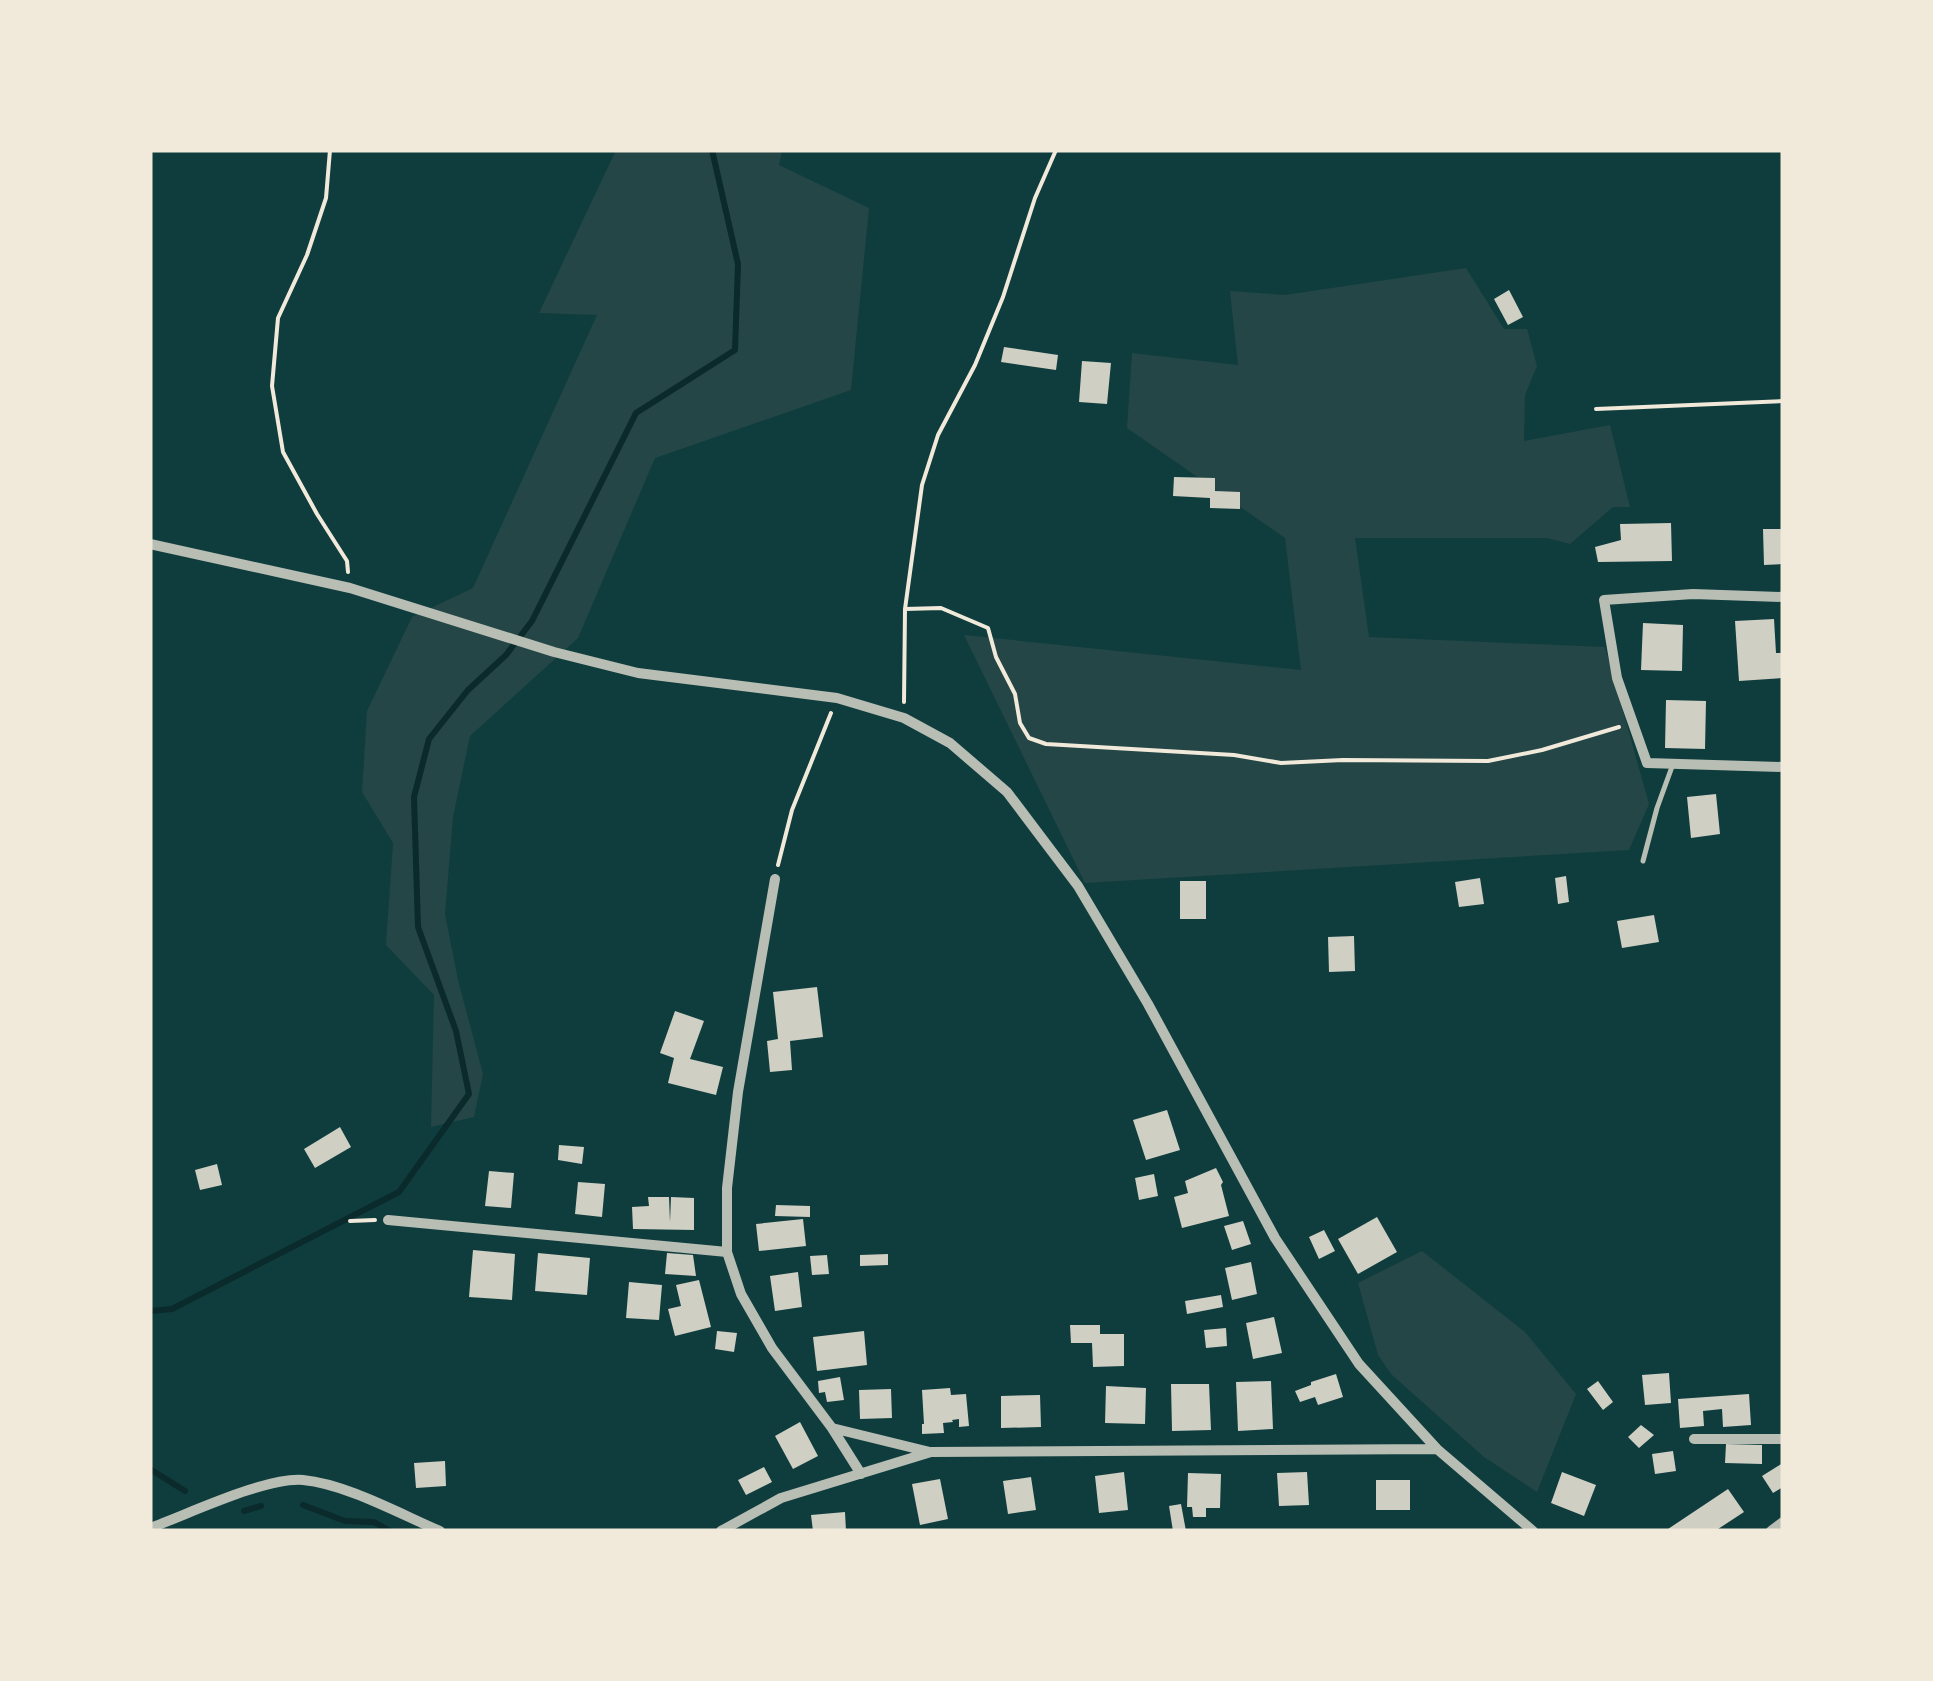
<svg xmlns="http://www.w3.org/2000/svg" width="1933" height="1681" viewBox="0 0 1933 1681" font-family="Arial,sans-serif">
	<rect width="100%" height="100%" fill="#0f3d3e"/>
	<path fill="#244646" d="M 616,150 L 782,150 L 779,165 L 869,208 L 851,390 L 655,458 L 578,638 L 470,736 L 453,817 L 445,914 L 458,980 L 483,1074 L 474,1117 L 431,1127 L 434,995 L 386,945 L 393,843 L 362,792 L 367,711 L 412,617 L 473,588 L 597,315 L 539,313 Z
		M 1466,268 L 1504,329 L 1527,329 L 1537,366 L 1525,395 L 1524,441 L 1610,425 L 1630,507 L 1613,507 L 1570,544 L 1547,538 L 1355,538 L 1369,637 L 1605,647 L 1649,804 L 1629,850 L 1085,883 L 964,635 L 1301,670 L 1285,538 L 1127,428 L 1132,353 L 1238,365 L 1230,291 L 1285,295 Z
		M 1422,1251 L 1525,1332 L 1576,1394 L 1537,1492 L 1484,1457 L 1391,1374 L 1378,1355 L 1358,1283 Z"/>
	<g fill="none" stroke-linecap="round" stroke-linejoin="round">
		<path stroke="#0a2a2b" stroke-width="6" d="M 150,1311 L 172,1309 L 399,1192 L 469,1094 L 456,1031 L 418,927 L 414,797 L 429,739 L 468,690 L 506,655 L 532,621 L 636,413 L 735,350 L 738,264 L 712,150
			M 150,1469 L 185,1491
			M 303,1505 L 345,1521 L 374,1522 L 390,1531
			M 244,1511 L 261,1506"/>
	</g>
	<path fill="#cfcfc3" d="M 1509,290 L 1523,317 L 1508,325 L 1494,299 Z
		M 1004,347 L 1058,355 L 1056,370 L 1001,362 Z
		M 1082,361 L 1111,363 L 1107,404 L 1079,402 Z
		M 1174,477 L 1215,478 L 1215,491 L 1240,492 L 1240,509 L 1210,508 L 1210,498 L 1173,496 Z
		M 1671,523 L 1672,561 L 1598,562 L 1595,547 L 1621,540 L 1620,524 Z
		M 1763,529 L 1783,529 L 1783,564 L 1764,565 Z
		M 1774,619 L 1776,653 L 1783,653 L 1783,678 L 1739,681 L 1735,621 Z
		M 1643,623 L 1683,625 L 1682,671 L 1641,670 Z
		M 1666,700 L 1706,701 L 1705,749 L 1665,748 Z
		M 1716,794 L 1720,834 L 1691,838 L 1687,797 Z
		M 1566,876 L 1569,902 L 1558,904 L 1555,878 Z
		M 1480,878 L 1484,904 L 1459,907 L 1455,882 Z
		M 1180,881 L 1206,881 L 1206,919 L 1180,919 Z
		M 1654,915 L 1659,942 L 1622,948 L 1617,921 Z
		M 1354,936 L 1355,971 L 1329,972 L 1328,937 Z
		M 817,987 L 823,1037 L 790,1041 L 792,1070 L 770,1072 L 767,1041 L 778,1039 L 773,992 Z
		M 675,1011 L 704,1021 L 690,1059 L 723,1067 L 716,1095 L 668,1083 L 674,1058 L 660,1053 Z
		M 1167,1110 L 1180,1150 L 1146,1160 L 1133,1120 Z
		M 340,1127 L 351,1147 L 315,1168 L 304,1149 Z
		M 559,1145 L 584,1147 L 582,1164 L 558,1160 Z
		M 217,1164 L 222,1185 L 200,1190 L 195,1170 Z
		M 1216,1168 L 1223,1182 L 1221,1185 L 1229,1216 L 1182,1228 L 1174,1197 L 1188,1193 L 1185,1181 Z
		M 489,1171 L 514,1173 L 511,1208 L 485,1206 Z
		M 1154,1174 L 1158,1196 L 1139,1200 L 1135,1178 Z
		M 578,1182 L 605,1184 L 602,1217 L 575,1214 Z
		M 648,1197 L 669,1197 L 670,1222 L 671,1197 L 694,1198 L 694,1230 L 633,1229 L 632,1207 L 649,1206 Z
		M 776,1205 L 810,1206 L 810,1217 L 775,1216 Z
		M 1377,1217 L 1397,1252 L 1358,1274 L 1338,1239 Z
		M 803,1219 L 806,1246 L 759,1251 L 756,1224 Z
		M 1243,1221 L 1251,1244 L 1232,1250 L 1224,1226 Z
		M 1324,1230 L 1335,1251 L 1319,1259 L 1309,1237 Z
		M 473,1250 L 515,1254 L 512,1300 L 469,1297 Z
		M 538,1253 L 590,1258 L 587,1295 L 535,1291 Z
		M 667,1253 L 693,1255 L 696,1276 L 665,1274 Z
		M 888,1254 L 888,1265 L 860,1266 L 860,1255 Z
		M 827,1255 L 829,1274 L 812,1275 L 810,1256 Z
		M 1251,1262 L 1257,1294 L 1232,1300 L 1225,1268 Z
		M 798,1272 L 802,1307 L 775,1311 L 770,1276 Z
		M 699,1280 L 711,1327 L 675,1336 L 668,1309 L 681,1306 L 676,1285 Z
		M 629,1282 L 662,1285 L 659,1320 L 626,1318 Z
		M 1221,1295 L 1223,1307 L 1187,1314 L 1185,1301 Z
		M 1274,1317 L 1282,1353 L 1253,1359 L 1246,1323 Z
		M 1070,1325 L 1100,1325 L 1100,1334 L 1124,1334 L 1124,1366 L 1093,1367 L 1092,1343 L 1071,1343 Z
		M 1226,1328 L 1227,1346 L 1206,1348 L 1204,1330 Z
		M 717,1331 L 737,1333 L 734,1352 L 715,1349 Z
		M 864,1331 L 867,1365 L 817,1371 L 813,1337 Z
		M 1669,1373 L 1671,1403 L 1645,1405 L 1642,1375 Z
		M 1336,1374 L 1343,1397 L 1318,1405 L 1315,1397 L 1300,1402 L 1295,1391 L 1311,1385 L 1311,1382 Z
		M 840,1377 L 844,1400 L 827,1402 L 825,1392 L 819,1393 L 818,1381 Z
		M 1271,1381 L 1273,1429 L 1238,1431 L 1236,1382 Z
		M 1598,1381 L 1613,1402 L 1603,1410 L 1587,1389 Z
		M 1171,1384 L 1209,1384 L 1211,1430 L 1172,1431 Z
		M 1106,1386 L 1146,1388 L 1145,1424 L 1105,1423 Z
		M 950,1388 L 951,1395 L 966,1394 L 969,1426 L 959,1427 L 959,1419 L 952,1420 L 953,1422 L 943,1423 L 944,1433 L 922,1434 L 922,1424 L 924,1424 L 922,1390 Z
		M 891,1389 L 892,1418 L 860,1419 L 859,1390 Z
		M 1749,1394 L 1751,1425 L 1723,1427 L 1722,1409 L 1703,1411 L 1704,1426 L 1680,1428 L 1678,1399 Z
		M 1040,1395 L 1041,1427 L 1001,1428 L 1001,1396 Z
		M 800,1422 L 818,1456 L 793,1469 L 775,1436 Z
		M 1641,1425 L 1654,1435 L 1639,1448 L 1628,1437 Z
		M 1726,1444 L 1762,1445 L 1762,1464 L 1725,1463 Z
		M 1673,1451 L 1676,1471 L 1655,1474 L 1652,1454 Z
		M 445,1461 L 446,1486 L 416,1488 L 414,1463 Z
		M 1783,1463 L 1783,1487 L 1773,1493 L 1762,1476 Z
		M 764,1467 L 772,1482 L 746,1495 L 738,1480 Z
		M 1124,1472 L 1128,1510 L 1099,1513 L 1095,1476 Z
		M 1307,1472 L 1309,1505 L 1279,1506 L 1277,1473 Z
		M 1562,1472 L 1596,1485 L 1584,1516 L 1551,1503 Z
		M 1188,1473 L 1221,1474 L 1220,1508 L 1206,1508 L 1206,1517 L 1193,1517 L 1192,1507 L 1187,1507 Z
		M 1031,1477 L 1036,1510 L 1008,1514 L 1003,1481 Z
		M 940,1479 L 948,1519 L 920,1525 L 912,1484 Z
		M 1376,1480 L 1410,1480 L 1410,1510 L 1376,1510 Z
		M 1728,1489 L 1744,1512 L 1715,1531 L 1665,1531 Z
		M 1181,1504 L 1186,1531 L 1173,1531 L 1169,1506 Z
		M 845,1512 L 846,1531 L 813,1531 L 811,1515 Z"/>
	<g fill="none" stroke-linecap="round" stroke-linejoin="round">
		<path stroke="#f1e9da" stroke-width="4" d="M 330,150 L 326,198 L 307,255 L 278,318 L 272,386 L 283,452 L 317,514 L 347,561 L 348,572
			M 1596,409 L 1783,401
			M 905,609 L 941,608 L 988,628 L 996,657 L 1015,694 L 1020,723 L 1029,738 L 1046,744 L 1234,755 L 1281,763 L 1343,760 L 1488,761 L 1542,750 L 1619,727
			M 904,702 L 905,609 L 922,485 L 938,435 L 975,365 L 1003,297 L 1035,198 L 1056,150
			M 778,865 L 792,810 L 831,713
			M 350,1221 L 375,1220"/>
		<path stroke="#b8beb3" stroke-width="5" d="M 1643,861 L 1657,808 L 1673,764"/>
		<path stroke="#b8beb3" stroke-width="10" d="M 150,544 L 350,588 L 554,652 L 638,673 L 837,698 L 904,718 L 950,743 L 1007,792 L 1078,886 L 1148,1004 L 1275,1238 L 1359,1364 L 1437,1449 L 1533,1531
			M 1783,597 L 1693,594 L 1604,600 L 1617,678 L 1647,763 L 1783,767
			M 775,879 L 738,1092 L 727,1188 L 727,1252 L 741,1294 L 772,1348 L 832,1428 L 930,1452
			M 388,1220 L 727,1252
			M 832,1428 L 861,1474
			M 1694,1439 L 1783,1439
			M 150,1528 C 189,1514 265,1477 303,1480 C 346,1484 400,1514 440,1531
			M 721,1531 L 781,1498 L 931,1452 L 1437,1449
			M 1771,1531 L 1783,1522"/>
	</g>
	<rect width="1933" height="1681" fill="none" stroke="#f1e9da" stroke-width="305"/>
</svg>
